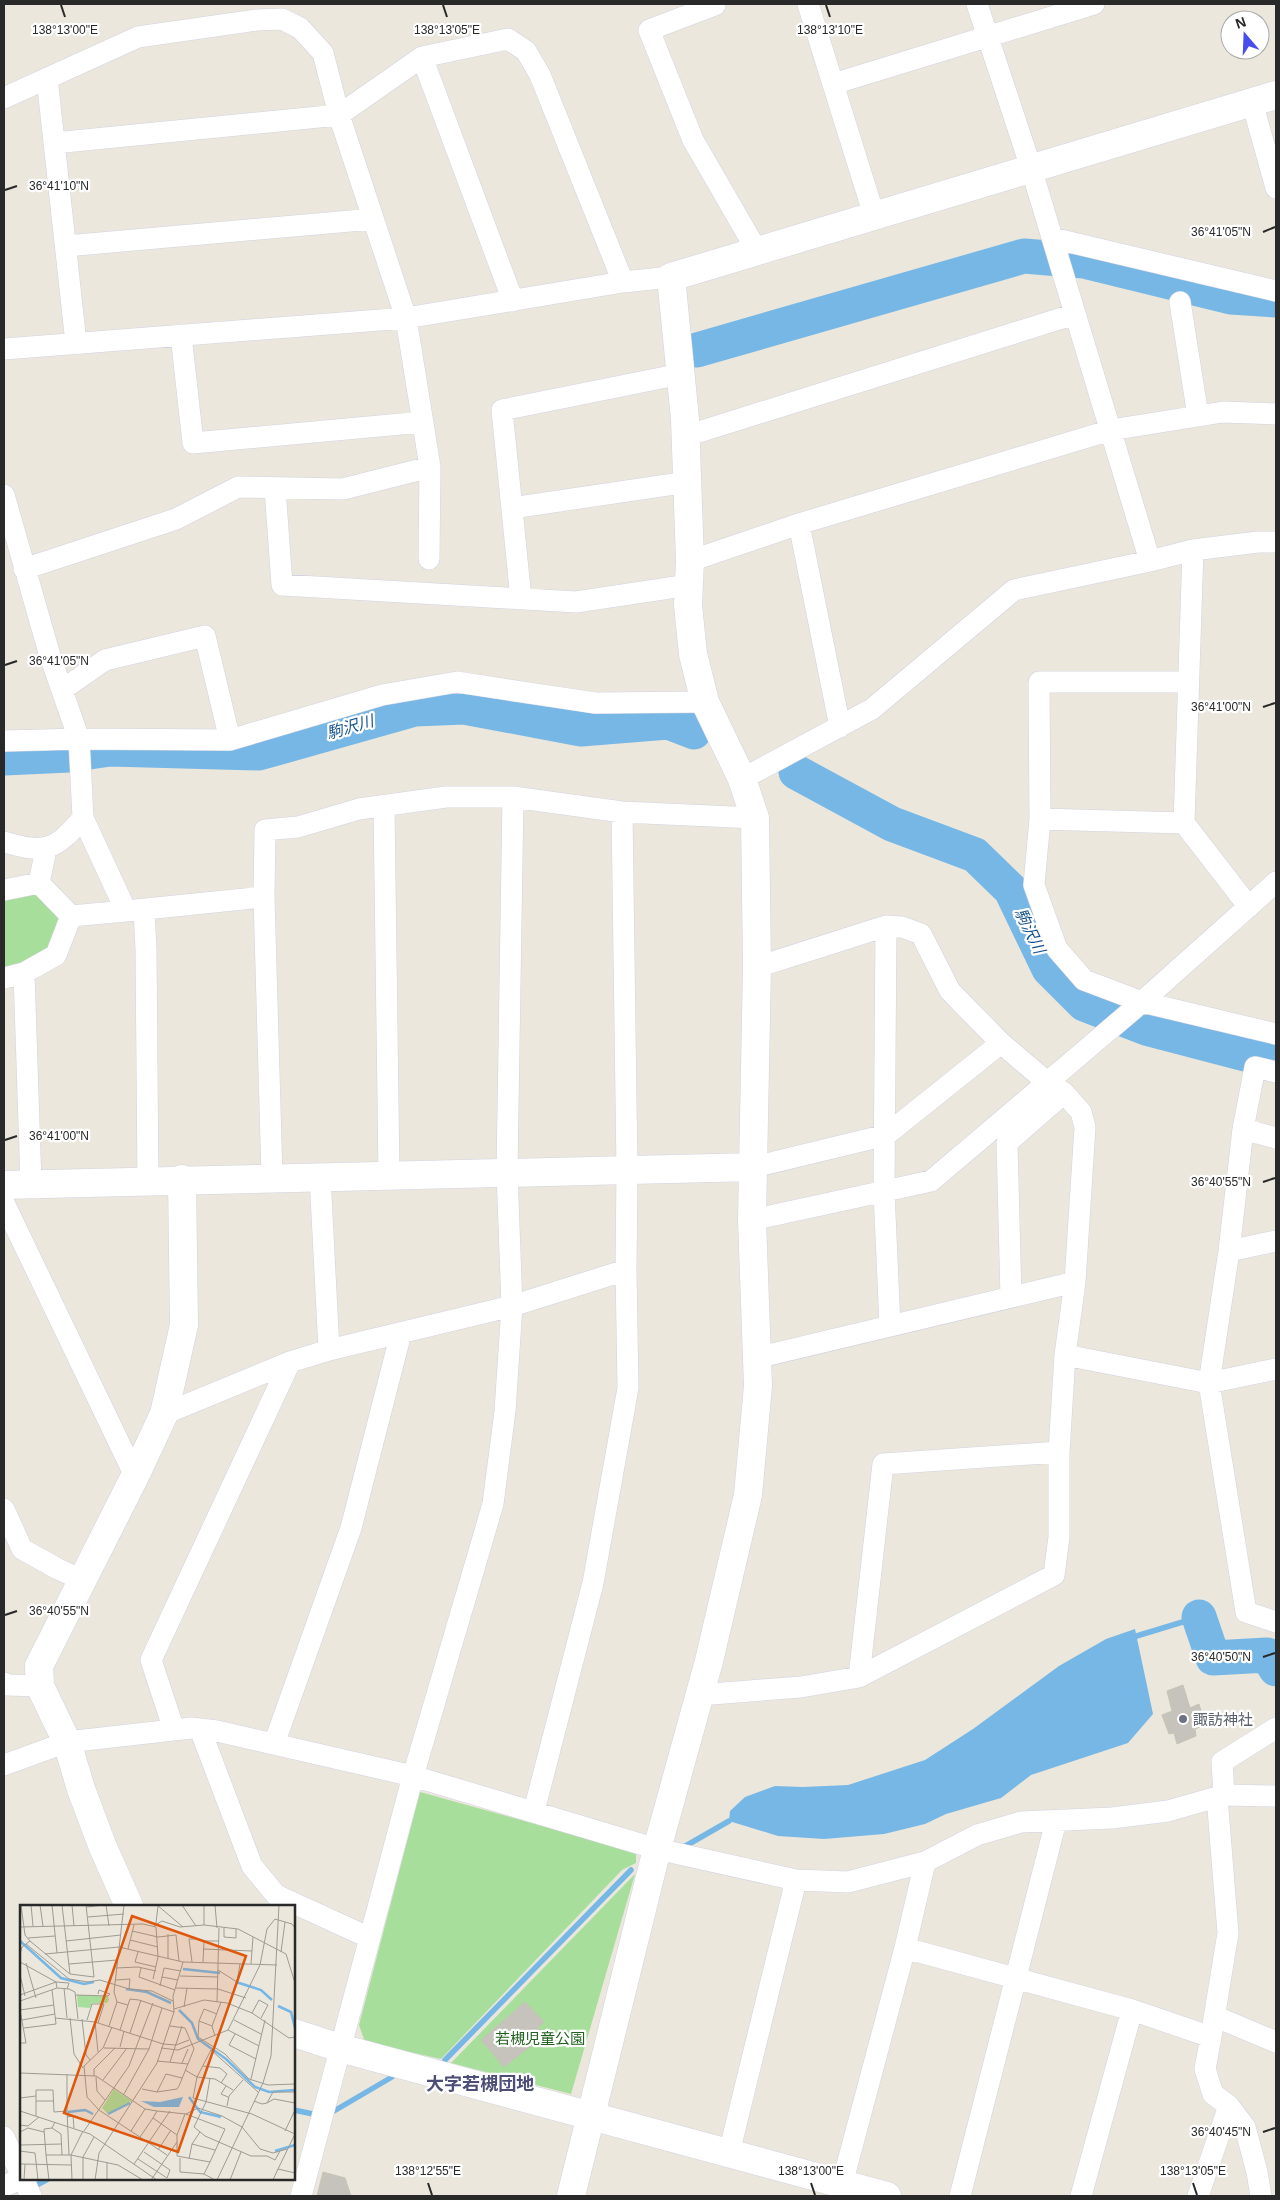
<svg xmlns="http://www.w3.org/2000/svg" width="1280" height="2200" viewBox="0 0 1280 2200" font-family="Helvetica,'Noto Sans JP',sans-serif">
	<rect width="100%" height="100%" fill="#ebe7dc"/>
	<path fill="#a8de9c" d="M 39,883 L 63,912 L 55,949 L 4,973 L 4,889 Z
		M 420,1792 L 636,1852 L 636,1863 L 622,1870 L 441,2059 L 365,2042 L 359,2025 Z
		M 635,1874 L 571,2094 L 451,2063 Z"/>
	<path fill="#76b7e6" d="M 1135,1629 L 1153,1714 L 1128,1743 L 1031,1775 L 1001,1798 L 946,1814 L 925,1824 L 884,1834 L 824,1839 L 778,1836 L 729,1821 L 730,1811 L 745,1797 L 775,1786 L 803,1787 L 848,1785 L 925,1760 L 973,1729 L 1059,1666 L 1106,1639 Z"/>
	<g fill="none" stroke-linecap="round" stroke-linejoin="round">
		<path stroke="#76b7e6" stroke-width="5.5" d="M 1130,1638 L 1199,1617
			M 682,1848 L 729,1821
			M 445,2060 L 631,1870
			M 294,2110 L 313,2114
			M 334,2111 L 392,2077
			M 35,2186 L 48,2179"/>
		<path stroke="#76b7e6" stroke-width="35" d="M 697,350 L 1024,256 L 1084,261 L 1231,297 L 1276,300
			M 4,758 L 69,755 L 110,749 L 259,753 L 415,709 L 464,707 L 581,729 L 668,722 L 694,732
			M 796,772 L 892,824 L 975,855 L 1011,890 L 1049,969 L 1084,1004 L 1146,1028 L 1276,1062
			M 1199,1617 L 1213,1658 L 1267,1655 L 1276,1669"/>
	</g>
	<path fill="#c6c3bc" stroke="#c6c3b6" d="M 1183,1685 L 1190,1708 L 1199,1704 L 1205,1725 L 1195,1729 L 1196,1736 L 1177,1744 L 1174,1733 L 1169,1734 L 1162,1715 L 1172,1711 L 1167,1691 Z
		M 525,2002 L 544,2022 L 538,2027 L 540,2031 L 534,2035 L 538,2040 L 504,2067 L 481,2040 Z
		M 323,2172 L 345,2178 L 351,2196 L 317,2196 Z"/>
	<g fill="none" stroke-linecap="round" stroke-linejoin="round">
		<g stroke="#d2d2e1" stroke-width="22">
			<path id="minor" d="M 808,4 L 874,215
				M 977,4 L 1031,168 L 1150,561
				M 715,5 L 649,30 L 693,140 L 757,251
				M 422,57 L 513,301
				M 47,78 L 76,343
				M 833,84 L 1094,4
				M 4,98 L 138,37 L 257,20 L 282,19 L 300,28 L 323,53 L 339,115 L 406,318 L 430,467 L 429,559
				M 1252,102 L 1276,188
				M 54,143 L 339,115 L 422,57 L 508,39 L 526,51 L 540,75 L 623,282
				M 1052,238 L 1276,291
				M 66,246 L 373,219
				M 1180,302 L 1198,416
				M 181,335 L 193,443 L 423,422
				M 4,349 L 406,318 L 623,282 L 671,277
				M 686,436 L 1075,314
				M 275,488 L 282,585 L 576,602 L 689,585
				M 4,495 L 50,656 L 79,739 L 83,818 L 126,911 L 264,897 L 265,830 L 298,827 L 359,809 L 446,797 L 513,797 L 622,812 L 755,818
				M 512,508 L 688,482
				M 799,524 L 840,727
				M 1193,550 L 1184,823 L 1249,907
				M 690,561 L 799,524 L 1111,430 L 1223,412 L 1276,414
				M 24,569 L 176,519 L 238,487 L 343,489 L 430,467
				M 521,599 L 502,410 L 681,374
				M 230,740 L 382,695 L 457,682 L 595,703 L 705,702
				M 4,741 L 79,739 L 230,740 L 205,636 L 105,660 L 62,690
				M 742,779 L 872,709 L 1014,590 L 1150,561 L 1193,550 L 1258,542 L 1276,542
				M 384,806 L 389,1175
				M 622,812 L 627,1170 L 626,1270
				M 1040,819 L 1034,885 L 1057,949 L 1084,980 L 1142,1002 L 1276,1034
				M 1184,823 L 1040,819 L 1039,682 L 1188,682
				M 4,842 C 46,854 54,851 83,818
				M 39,883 L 71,916
				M 4,890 L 39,883 L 46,850
				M 264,897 L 272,1177
				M 144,910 L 146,949 L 148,1183
				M 886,926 L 884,1192 L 890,1326
				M 24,973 L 56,955 L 71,916 L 126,911
				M 4,978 L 24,973 L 31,1184
				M 1276,1072 L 1255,1067 L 1243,1129 L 1229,1251 L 1209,1383 L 1246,1612 L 1276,1622
				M 1243,1129 L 1276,1138
				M 754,1167 L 886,1135 L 1001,1043
				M 320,1176 L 329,1350
				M 4,1203 L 135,1476
				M 752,1220 L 931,1181 L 1135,1008 L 1276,882
				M 1229,1251 L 1276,1241
				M 1011,1297 L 1007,1143 L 1064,1093
				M 1065,1355 L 1209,1383 L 1276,1369
				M 756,1358 L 1075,1282
				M 164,1414 L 290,1362 L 329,1350 L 512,1306 L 626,1270 L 628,1388 L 593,1583 L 534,1811
				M 4,1509 L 22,1549 L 58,1569 L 82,1580
				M 859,1677 L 883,1464 L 1059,1452
				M 4,1683 L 7,1685 L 40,1686
				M 699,1695 L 801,1687 L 859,1677 L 1054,1575 L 1059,1537 L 1059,1452 L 1065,1355 L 1075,1282 L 1085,1127 L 1081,1112 L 1064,1093 L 1048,1083 L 1001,1043 L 950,991 L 921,934 L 902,927 L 886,926 L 757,967
				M 200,1729 L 252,1866 L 276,1895 L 370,1938
				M 174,1730 L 151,1660 L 290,1362
				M 274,1744 L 351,1528 L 401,1333
				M 4,1765 L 67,1742 L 191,1728 L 217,1731 L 413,1776 L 657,1849 L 796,1880 L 848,1882 L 925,1862
				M 1224,1795 L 1222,1762 L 1276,1728
				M 1214,2016 L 1276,2042
				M 1211,2037 L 1228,1933 L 1217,1797
				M 4,2137 L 21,2175
				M 729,2153 L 796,1880
				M 23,2179 L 31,2196
				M 842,2184 L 905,1948
				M 4,2186 L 21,2179
				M 301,2196 L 413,1776 L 493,1504 L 505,1411 L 512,1306 L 507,1172 L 513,797
				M 960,2196 L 1056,1821
				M 1081,2196 L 1132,2010
				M 1198,2196 L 1229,2106
				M 1261,2196 L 1257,2172 L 1245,2127 L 1229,2106 L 1213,2094 L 1205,2069 L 1211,2037 L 1132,2010 L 905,1948 L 925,1862 L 977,1835 L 1021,1822 L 1112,1818 L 1168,1811 L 1224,1795 L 1276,1796"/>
		</g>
		<g stroke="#d2d2e1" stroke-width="29">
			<path id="tertiary" d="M 4,1185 L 754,1167
				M 129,1906 L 102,1845 L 81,1789 L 67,1742 L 40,1686 L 39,1666 L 135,1476 L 164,1414 L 184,1325 L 182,1179
				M 294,2033 L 340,2048 L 887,2196
				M 571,2196 L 657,1849 L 709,1661 L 748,1495 L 758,1386 L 752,1220 L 757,967 L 755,818 L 742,779 L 705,702 L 693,654 L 688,605 L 690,561 L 685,419 L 671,277 L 1276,95"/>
		</g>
		<use href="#minor" stroke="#fff" stroke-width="21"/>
		<use href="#tertiary" stroke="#fff" stroke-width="28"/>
	</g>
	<path fill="none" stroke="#292929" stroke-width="2" d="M 61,5 L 65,17M 443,5 L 447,17M 826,5 L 830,17M 5,190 L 17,186M 1263,232 L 1275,227M 5,665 L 17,661M 1263,707 L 1275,703M 5,1140 L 17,1136M 1263,1182 L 1275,1178M 5,1615 L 17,1611M 1263,1657 L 1275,1653M 1263,2132 L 1275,2128M 428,2183 L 432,2195M 811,2183 L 815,2195M 1193,2183 L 1197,2195"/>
	<circle fill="#6b7280" stroke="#fff" stroke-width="2" cx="1183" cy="1719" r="5"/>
	<g text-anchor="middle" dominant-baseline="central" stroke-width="4.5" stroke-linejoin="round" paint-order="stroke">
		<g font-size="15" fill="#5b616d" stroke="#fff" text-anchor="start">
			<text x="1193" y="1719">諏訪神社</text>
		</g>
		<g font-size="15" fill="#22611f" stroke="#fff">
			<text x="540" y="2038">若槻児童公園</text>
		</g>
		<g font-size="16" font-style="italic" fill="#165490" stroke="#fff">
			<text transform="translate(350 727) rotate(-16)">駒沢川</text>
			<text transform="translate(1030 931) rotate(64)">駒沢川</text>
		</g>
		<g font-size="18" font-weight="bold" fill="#4d4e77" stroke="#fff">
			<text x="480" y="2084">大字若槻団地</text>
		</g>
	</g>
	<g transform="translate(20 1905)">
		<rect width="275" height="275" fill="#ebe7dc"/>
		<path d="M 57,90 L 88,91 L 89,95 L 87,98 L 72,98 L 70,103 L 58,102 ZM 94,184 L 112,196 L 88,209 L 82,203 Z" fill="#a8de9c"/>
		<path d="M 163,192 L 159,202 L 134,202 L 121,196 L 140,197 Z" fill="#76b7e6"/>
		<path fill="none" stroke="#76b7e6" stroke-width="2.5" d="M 0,36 L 41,73 L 64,79 L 74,77M 163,64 L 200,68M 216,77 L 241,85 L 252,95M 106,84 L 127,87 L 151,98M 258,101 L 271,107 L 275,123M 159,105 L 172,118 L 178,134 L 206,154 L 235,182 L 249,187 L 275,185M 169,192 L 180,207 L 201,212M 48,207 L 65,205 L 73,209M 88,209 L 110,198M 255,246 L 275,240"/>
		<path fill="none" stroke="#9d9b94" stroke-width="1" d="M 1,0 L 5,30 L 10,36 L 50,69 L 74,72 L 66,0M 11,0 L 13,21M 20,0 L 23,21M 32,0 L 37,48M 42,0 L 50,69M 52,0 L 54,21M 86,0 L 89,21M 137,0 L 163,22M 162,0 L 176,21M 184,0 L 184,20M 195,0 L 197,23M 67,2 L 83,0M 68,12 L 104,9M 136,18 L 138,1M 134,21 L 142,16 L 160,22 L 184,20 L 218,24 L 266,49 L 275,78M 0,22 L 123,19 L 136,22 L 138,52 L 133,74M 204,23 L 204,32 L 216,33 L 216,24M 112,26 L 138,32 L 156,30 L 159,56M 148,29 L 148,54M 8,33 L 35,31M 110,35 L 138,42M 46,36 L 101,30M 6,39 L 49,74 L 68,77 L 80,75 L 109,84 L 110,74 L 96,75M 108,44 L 114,20M 183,44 L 232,46M 118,47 L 115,57 L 136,62M 261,47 L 265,17M 0,49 L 2,42 L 10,36M 25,49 L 99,42 L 163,57 L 257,60M 0,57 L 36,77 L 49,78 L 47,84M 172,57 L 169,34 L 175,34M 183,57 L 184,36 L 199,36M 6,58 L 16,93M 49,59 L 97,55M 231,59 L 233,32M 96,63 L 118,62 L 136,66M 121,63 L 119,72 L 155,85M 198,65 L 217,77 L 220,59M 0,70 L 5,91M 160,71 L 198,72M 142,72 L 158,75M 140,81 L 144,63 L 161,66M 44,83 L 47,113M 156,83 L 198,84 L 226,93M 109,84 L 132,86 L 153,96M 78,89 L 79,85 L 90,89M 0,90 L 36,77 L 37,83M 56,90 L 88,91 L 90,89M 0,96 L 37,83 L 49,84 L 55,87 L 58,114M 97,97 L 108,100 L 110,94 L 119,95 L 154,107M 197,97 L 199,23M 164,102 L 167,83M 154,104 L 184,95 L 207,98 L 232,108 L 269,133 L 275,132M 0,105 L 34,100M 232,108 L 239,95 L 248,100 L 241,113M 35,113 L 75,117 L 143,139 L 156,140 L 169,135M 50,113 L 54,149 L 63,163M 62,114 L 66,150 L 70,155M 2,115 L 35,109M 67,115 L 72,99 L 84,99 L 78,118M 214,115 L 241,129M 179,116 L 178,132 L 205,149 L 229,174 L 248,180 L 275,179M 75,117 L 78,147M 89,121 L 97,97 L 94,87 L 104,0M 192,121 L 179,116 L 184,104 L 197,109M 92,122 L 83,143 L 64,161 L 67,192 L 79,205 L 147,250M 4,123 L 36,119 L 32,85M 100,125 L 108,100M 208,125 L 239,141M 110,128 L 121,95M 215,129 L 209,140 L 236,154M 195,131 L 192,121 L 201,97M 0,138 L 6,138 L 0,105M 100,142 L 104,126M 84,143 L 129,144 L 104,189M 141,143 L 158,145 L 208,125 L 240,60 L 247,24 L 255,14 L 272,19 L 275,23M 129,144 L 142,103M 137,156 L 168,159M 150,157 L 162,121M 162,158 L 168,144M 183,161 L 200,163 L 207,169 L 201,178M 165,165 L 177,172 L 195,174 L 213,185M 0,168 L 76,171 L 125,204 L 137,206M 74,171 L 74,164 L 95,143M 76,172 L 77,186 L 85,195M 190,173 L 186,197 L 174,222 L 185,231 L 231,251 L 247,251 L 255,255 L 260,246M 231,174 L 245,115M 83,175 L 107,143M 206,181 L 201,189 L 208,192M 122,184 L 137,187 L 157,184 L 159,181 L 174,144 L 165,123 L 150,121M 137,187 L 146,169 L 162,173M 238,187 L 191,145 L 177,172 L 173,193 L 232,209 L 275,229M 0,193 L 16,191M 16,196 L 34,196M 234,196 L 242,199 L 247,198 L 253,187 L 275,187M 247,198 L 254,194 L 275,198M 207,201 L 209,191 L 223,175M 0,206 L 70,229 L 137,275M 47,206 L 47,169M 166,209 L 178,203 L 202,211 L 222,222 L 240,244 L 253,248 L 267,244M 16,211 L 16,185 L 33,185 L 34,207 L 47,206 L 49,250M 47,212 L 53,211 L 54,223M 35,217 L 32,223 L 24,224 L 26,250 L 51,250 L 98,260 L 123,275M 0,220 L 8,221 L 19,212M 32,223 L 41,229 L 42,250M 64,226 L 109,161 L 133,98M 111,226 L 125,204M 265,226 L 275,205M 0,227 L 8,223 L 24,227M 157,230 L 165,209M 120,232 L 133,213M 172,239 L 195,245M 0,240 L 42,239M 138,245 L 151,225M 0,246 L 15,248 L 18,275M 26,250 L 29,275M 160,253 L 160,267 L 184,269 L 195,275M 118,254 L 147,273 L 150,265 L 124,247M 169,254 L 172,239 L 180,227M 0,259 L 51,260M 114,259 L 150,206M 258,264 L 275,229M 184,269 L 190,257 L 205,224 L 166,209 L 137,206 L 133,213 L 157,230 L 157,251 L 190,257M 4,275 L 5,259M 52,275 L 51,250 L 63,226M 63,275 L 63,252 L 74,232M 75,275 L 79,248 L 137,158 L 154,107 L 153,91 L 163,57M 87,275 L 87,257M 131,275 L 157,237M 197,275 L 243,178 L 251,151 L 259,0M 210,275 L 221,247M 253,275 L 258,264 L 275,268"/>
		<path fill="#de570d" fill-opacity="0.15" stroke="#de570d" stroke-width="2.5" d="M 112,11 L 226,51 L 158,247 L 44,208 Z"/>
		<rect width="275" height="275" fill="none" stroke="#292929" stroke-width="2.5"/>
	</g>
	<g font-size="12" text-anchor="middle" fill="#292929" stroke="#fff" stroke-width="4.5" stroke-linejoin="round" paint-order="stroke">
		<text x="65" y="34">138°13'00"E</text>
		<text x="447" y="34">138°13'05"E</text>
		<text x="830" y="34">138°13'10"E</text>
		<text x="59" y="190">36°41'10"N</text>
		<text x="1221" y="236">36°41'05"N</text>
		<text x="59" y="665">36°41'05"N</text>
		<text x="1221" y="711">36°41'00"N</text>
		<text x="59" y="1140">36°41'00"N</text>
		<text x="1221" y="1186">36°40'55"N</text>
		<text x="59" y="1615">36°40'55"N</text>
		<text x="1221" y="1661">36°40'50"N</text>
		<text x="1221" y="2136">36°40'45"N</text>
		<text x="428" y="2175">138°12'55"E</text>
		<text x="811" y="2175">138°13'00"E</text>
		<text x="1193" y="2175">138°13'05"E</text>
	</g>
	<rect width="1280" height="2200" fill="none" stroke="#292929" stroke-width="10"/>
	<g transform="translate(1245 35) rotate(341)"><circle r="24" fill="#ffffff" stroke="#a9a9a9"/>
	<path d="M0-4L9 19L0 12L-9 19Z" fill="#474ced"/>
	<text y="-8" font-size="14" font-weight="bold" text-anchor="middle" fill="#292929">N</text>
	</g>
</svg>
